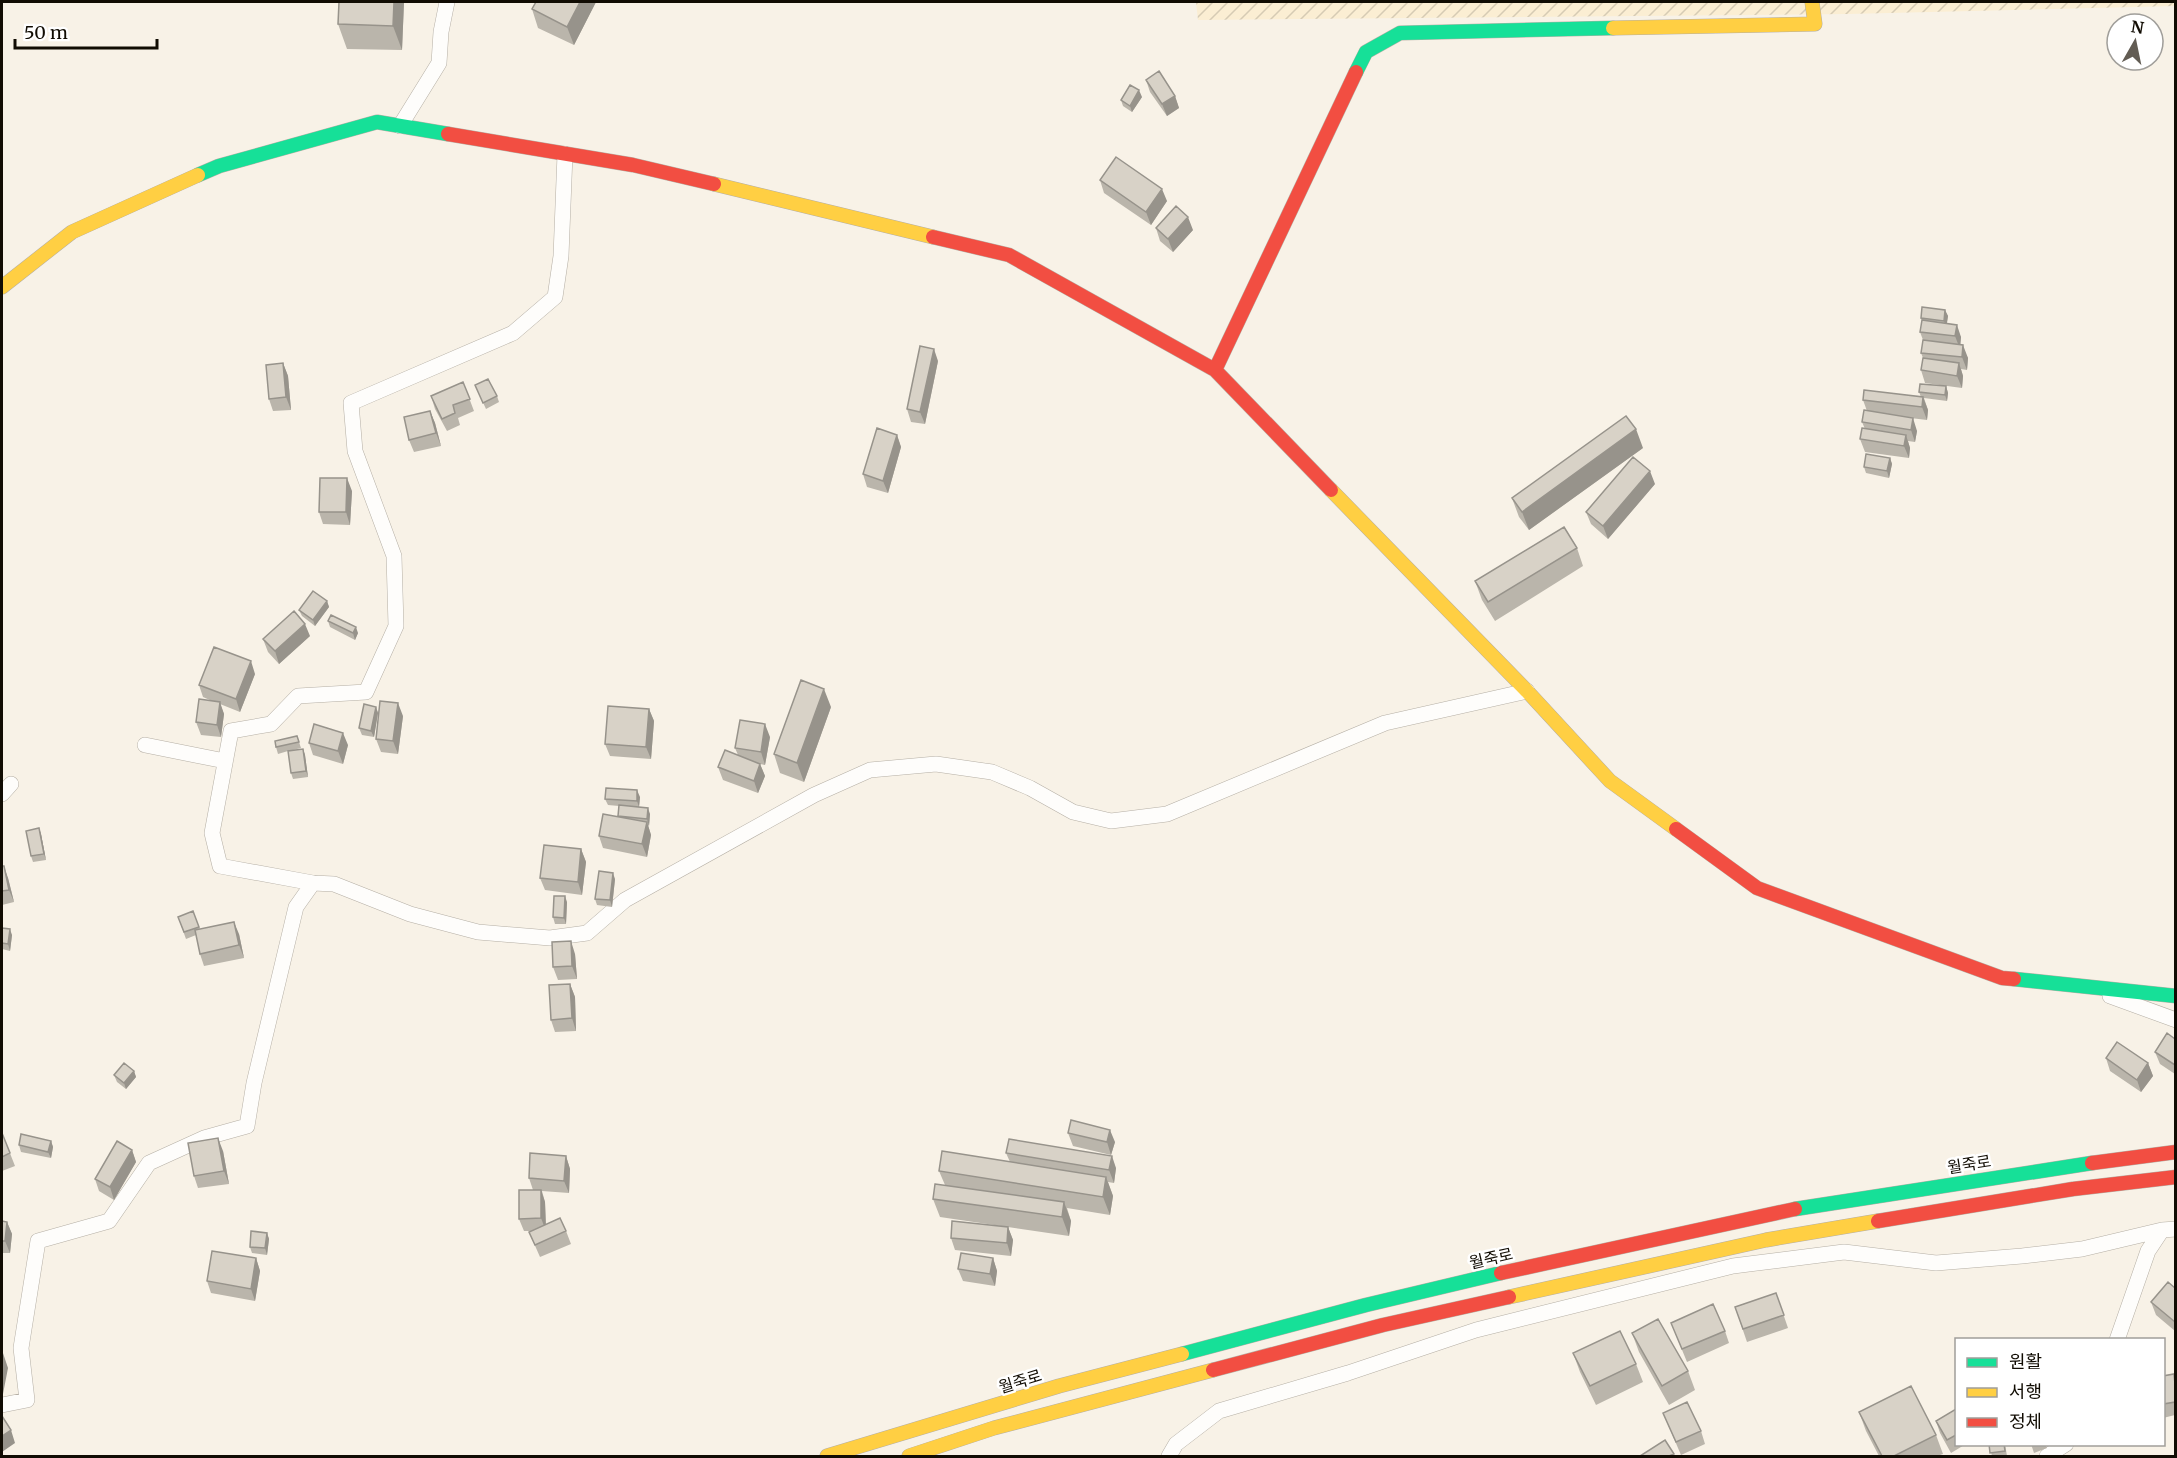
<svg xmlns="http://www.w3.org/2000/svg" width="2177" height="1458" viewBox="0 0 2177 1458" font-family="Merriweather,'Noto Sans KR',serif">
	<defs>
		<pattern id="industrial-furrows" width="10" height="10" patternUnits="userSpaceOnUse" patternTransform="scale(1.5)"><rect width="10" height="10" fill="#fbeed3"/><path d="M-1 1l2-2M0 10L10 0M9 11l2-2" fill="none" stroke="#d6cbb4"/></pattern>
	</defs>
	<rect width="100%" height="100%" fill="#f8f2e7"/>
	<path fill="url(#industrial-furrows)" d="M 1196,2 L 2175,2 L 2176,6 L 1848,14 L 1198,20 Z"/>
	<g fill="none" stroke-linecap="round" stroke-linejoin="round">
		<g stroke="#b5afa5" stroke-width="16">
			<path id="street" d="M 400,126 L 439,63 L 441,32 L 447,2
				M 145,745 L 225,761
				M 2,794 L 11,784
				M 313,883 L 220,866 L 212,833 L 231,731 L 271,724 L 298,696 L 366,692 L 396,626 L 394,556 L 355,451 L 351,403 L 513,333 L 555,297 L 561,256 L 565,154
				M 2110,996 L 2176,1020
				M 2117,1340 L 2148,1251 L 2162,1230
				M 2,1405 L 27,1400 L 21,1348 L 38,1241 L 109,1221 L 149,1163 L 204,1138 L 247,1126 L 254,1083 L 296,907 L 313,883 L 334,884 L 410,914 L 478,932 L 550,938 L 587,933 L 625,900 L 814,795 L 870,770 L 936,764 L 992,772 L 1030,788 L 1073,812 L 1111,821 L 1167,814 L 1385,723 L 1527,691
				M 1169,1456 L 1176,1444 L 1219,1411 L 1348,1373 L 1476,1330 L 1733,1266 L 1844,1252 L 1936,1263 L 2022,1256 L 2082,1249 L 2162,1230 L 2176,1229
				M 2047,1456 L 2066,1444"/>
		</g>
		<g stroke="#b5afa5" stroke-width="15">
			<path id="fast" d="M 1356,72 L 1366,52 L 1400,33 L 1613,28
				M 198,175 L 219,166 L 377,122 L 448,134
				M 2014,979 L 2176,996
				M 1795,1209 L 2092,1163
				M 1182,1354 L 1366,1305 L 1501,1273"/>
		</g>
		<g stroke="#b5afa5" stroke-width="15">
			<path id="slow" d="M 1613,28 L 1815,24 L 1812,2
				M 714,184 L 933,237
				M 2,287 L 72,232 L 198,175
				M 1331,490 L 1527,691 L 1610,781 L 1676,829
				M 1509,1297 L 1766,1240 L 1878,1221
				M 827,1456 L 1059,1386 L 1182,1354
				M 909,1456 L 994,1428 L 1213,1370"/>
		</g>
		<g stroke="#b5afa5" stroke-width="15">
			<path id="jam" d="M 448,134 L 633,165 L 714,184
				M 933,237 L 1009,255 L 1215,370 L 1331,490
				M 1215,370 L 1356,72
				M 1676,829 L 1757,888 L 2002,978 L 2014,979
				M 2092,1163 L 2176,1152
				M 1878,1221 L 2073,1189 L 2176,1177
				M 1501,1273 L 1795,1209
				M 1213,1370 L 1383,1325 L 1509,1297"/>
		</g>
		<use href="#street" stroke="#fefdfb" stroke-width="15"/>
		<use href="#fast" stroke="#16e098" stroke-width="14"/>
		<use href="#slow" stroke="#ffcf43" stroke-width="14"/>
		<use href="#jam" stroke="#f24e42" stroke-width="14"/>
	</g>
	<path fill="#bab5ab" d="M 339,2 L 404,2 L 402,50 L 347,49 L 338,24 Z
		M 596,2 L 574,45 L 538,28 L 532,9 Z
		M 1146,80 L 1175,96 L 1179,108 L 1167,116 L 1150,92 Z
		M 1142,97 L 1132,112 L 1123,106 L 1121,100 Z
		M 1100,180 L 1167,201 L 1151,225 L 1104,193 Z
		M 1156,228 L 1193,230 L 1173,252 L 1160,241 Z
		M 1945,310 L 1948,316 L 1947,323 L 1961,337 L 1960,345 L 1968,358 L 1967,370 L 1961,369 L 1963,376 L 1962,388 L 1925,383 L 1921,370 L 1923,358 L 1921,353 L 1923,340 L 1920,332 L 1922,321 L 1921,318 Z
		M 938,361 L 925,424 L 911,422 L 907,409 Z
		M 283,363 L 288,376 L 291,410 L 273,411 L 269,399 Z
		M 463,382 L 474,411 L 458,418 L 460,425 L 447,431 L 435,409 L 431,396 Z
		M 475,385 L 497,396 L 499,402 L 486,409 Z
		M 1946,386 L 1948,393 L 1947,401 L 1924,398 L 1928,410 L 1927,420 L 1902,417 L 1917,431 L 1915,442 L 1908,441 L 1910,448 L 1909,458 L 1865,452 L 1860,439 L 1865,429 L 1862,422 L 1867,411 L 1863,400 L 1921,397 L 1919,392 Z
		M 430,411 L 435,423 L 441,446 L 414,452 L 409,440 Z
		M 897,435 L 901,447 L 888,493 L 867,487 L 863,474 Z
		M 1643,448 L 1529,530 L 1519,517 L 1512,498 Z
		M 1890,458 L 1892,464 L 1889,478 L 1866,473 L 1864,467 Z
		M 1655,484 L 1608,539 L 1591,524 L 1586,512 Z
		M 352,491 L 350,525 L 323,524 L 319,512 Z
		M 1577,548 L 1583,566 L 1495,621 L 1482,600 L 1475,581 Z
		M 327,601 L 329,607 L 315,626 L 302,616 L 299,610 Z
		M 328,621 L 358,633 L 355,640 L 330,627 Z
		M 310,636 L 279,664 L 268,652 L 263,639 Z
		M 255,674 L 240,712 L 220,704 L 224,714 L 221,737 L 201,735 L 196,722 L 212,701 L 203,697 L 199,685 Z
		M 376,707 L 378,713 L 374,737 L 362,735 L 359,728 Z
		M 831,707 L 804,782 L 780,773 L 774,754 Z
		M 649,709 L 654,721 L 651,759 L 610,756 L 605,744 Z
		M 403,716 L 398,754 L 381,752 L 376,739 Z
		M 297,736 L 301,748 L 293,750 L 303,749 L 305,755 L 308,777 L 293,779 L 291,773 L 288,751 L 278,754 L 276,747 Z
		M 770,737 L 765,765 L 760,764 L 765,776 L 758,793 L 723,780 L 718,767 L 738,755 L 735,748 Z
		M 309,743 L 348,745 L 343,764 L 313,755 Z
		M 640,797 L 639,807 L 650,814 L 649,826 L 648,825 L 651,835 L 647,857 L 603,848 L 599,836 L 619,817 L 619,806 L 608,805 L 605,799 Z
		M 39,828 L 41,834 L 46,860 L 33,862 L 31,856 Z
		M 581,849 L 586,862 L 582,895 L 545,890 L 540,878 Z
		M 2,866 L 8,878 L 14,902 L 2,905 Z
		M 615,879 L 612,907 L 597,905 L 595,899 Z
		M 567,902 L 566,924 L 555,924 L 553,917 Z
		M 193,911 L 200,929 L 239,934 L 244,958 L 204,966 L 200,954 L 196,935 L 186,939 L 178,917 Z
		M 2,928 L 12,935 L 10,951 L 2,949 Z
		M 575,954 L 577,979 L 558,980 L 553,967 Z
		M 570,984 L 575,997 L 576,1031 L 555,1032 L 551,1020 Z
		M 2175,1039 L 2175,1074 L 2160,1064 L 2155,1052 Z
		M 2106,1058 L 2148,1063 L 2153,1076 L 2141,1092 L 2110,1071 Z
		M 134,1071 L 136,1077 L 126,1089 L 117,1082 L 114,1075 Z
		M 2,1133 L 15,1166 L 2,1171 Z
		M 1068,1133 L 1115,1142 L 1111,1155 L 1073,1146 Z
		M 51,1141 L 53,1147 L 51,1158 L 21,1152 L 19,1145 Z
		M 132,1150 L 136,1162 L 114,1200 L 99,1191 L 95,1179 Z
		M 223,1151 L 229,1184 L 198,1188 L 194,1176 Z
		M 1006,1153 L 1116,1168 L 1114,1183 L 1108,1182 L 1113,1196 L 1110,1215 L 1067,1208 L 1071,1221 L 1069,1236 L 940,1217 L 933,1199 L 945,1185 L 939,1171 L 1010,1162 Z
		M 566,1156 L 570,1169 L 569,1193 L 542,1191 L 545,1202 L 546,1225 L 566,1231 L 571,1244 L 540,1257 L 529,1232 L 531,1231 L 524,1231 L 519,1219 L 533,1190 L 529,1178 Z
		M 2,1221 L 7,1222 L 12,1234 L 10,1253 L 2,1253 Z
		M 1008,1227 L 1013,1240 L 1011,1256 L 955,1250 L 951,1238 Z
		M 267,1233 L 269,1239 L 267,1255 L 252,1253 L 250,1247 Z
		M 256,1258 L 260,1271 L 255,1301 L 211,1293 L 207,1281 Z
		M 993,1258 L 997,1271 L 995,1286 L 963,1281 L 958,1269 Z
		M 2175,1288 L 2175,1331 L 2156,1315 L 2151,1302 Z
		M 1776,1293 L 1788,1328 L 1747,1342 L 1735,1307 Z
		M 1671,1323 L 1725,1331 L 1729,1343 L 1687,1362 Z
		M 1632,1333 L 1688,1371 L 1695,1390 L 1669,1405 L 1639,1352 Z
		M 1573,1353 L 1636,1364 L 1643,1382 L 1596,1405 L 1580,1372 Z
		M 2163,1376 L 2175,1379 L 2175,1415 L 2163,1418 Z
		M 1956,1409 L 1956,1444 L 1966,1444 L 1951,1453 L 1940,1433 L 1936,1421 Z
		M 1859,1412 L 1936,1435 L 1943,1454 L 1937,1456 L 1879,1456 L 1866,1431 Z
		M 1663,1413 L 1701,1431 L 1705,1444 L 1681,1455 Z
		M 1989,1444 L 2005,1444 L 2007,1456 L 1992,1456 Z
		M 2031,1444 L 2045,1444 L 2047,1448 L 2034,1453 Z"/>
	<path fill="#97938b" d="M 394,2 L 404,2 L 402,50 L 393,26 Z
		M 580,2 L 596,2 L 574,45 L 567,27 Z
		M 1139,90 L 1142,97 L 1132,112 L 1130,106 Z
		M 1175,96 L 1179,108 L 1167,116 L 1162,104 Z
		M 1162,189 L 1167,201 L 1151,225 L 1146,212 Z
		M 1188,217 L 1193,230 L 1173,252 L 1168,239 Z
		M 1945,310 L 1948,316 L 1946,328 L 1944,321 Z
		M 1957,325 L 1961,337 L 1960,349 L 1955,336 Z
		M 1963,345 L 1968,358 L 1967,370 L 1962,357 Z
		M 934,349 L 938,361 L 925,424 L 920,412 Z
		M 283,363 L 288,376 L 291,410 L 286,397 Z
		M 1959,363 L 1963,376 L 1962,388 L 1957,376 Z
		M 1946,386 L 1948,393 L 1947,401 L 1945,395 Z
		M 1923,397 L 1928,410 L 1927,420 L 1922,407 Z
		M 430,411 L 435,423 L 441,446 L 436,433 Z
		M 1913,418 L 1917,431 L 1915,442 L 1911,430 Z
		M 1636,429 L 1643,448 L 1529,530 L 1522,512 Z
		M 897,435 L 901,447 L 888,493 L 883,481 Z
		M 1906,435 L 1910,448 L 1909,458 L 1904,446 Z
		M 1890,458 L 1892,464 L 1889,478 L 1887,471 Z
		M 1650,471 L 1655,484 L 1608,539 L 1603,526 Z
		M 347,478 L 352,491 L 350,525 L 346,512 Z
		M 327,601 L 329,607 L 315,626 L 313,620 Z
		M 305,624 L 310,636 L 279,664 L 275,651 Z
		M 356,627 L 358,633 L 355,640 L 353,633 Z
		M 251,661 L 255,674 L 240,712 L 236,699 Z
		M 824,689 L 831,707 L 804,782 L 797,763 Z
		M 220,702 L 224,714 L 221,737 L 217,725 Z
		M 398,703 L 403,716 L 398,754 L 393,741 Z
		M 376,707 L 378,713 L 374,737 L 371,731 Z
		M 649,709 L 654,721 L 651,759 L 646,747 Z
		M 765,724 L 770,737 L 765,765 L 761,752 Z
		M 343,733 L 348,745 L 343,764 L 338,751 Z
		M 303,749 L 305,755 L 308,777 L 306,771 Z
		M 760,764 L 765,776 L 758,793 L 754,781 Z
		M 637,790 L 640,797 L 639,807 L 637,801 Z
		M 648,808 L 650,814 L 649,826 L 647,819 Z
		M 647,822 L 651,835 L 647,857 L 642,844 Z
		M 39,828 L 41,834 L 46,860 L 44,854 Z
		M 581,849 L 586,862 L 582,895 L 578,882 Z
		M 4,866 L 8,878 L 14,902 L 9,890 Z
		M 613,873 L 615,879 L 612,907 L 610,900 Z
		M 565,896 L 567,902 L 566,924 L 564,918 Z
		M 234,922 L 239,934 L 244,958 L 239,945 Z
		M 10,929 L 12,935 L 10,951 L 8,944 Z
		M 571,941 L 575,954 L 577,979 L 572,966 Z
		M 570,984 L 575,997 L 576,1031 L 572,1018 Z
		M 2148,1063 L 2153,1076 L 2141,1092 L 2137,1080 Z
		M 134,1071 L 136,1077 L 126,1089 L 124,1083 Z
		M 1110,1130 L 1115,1142 L 1111,1155 L 1107,1142 Z
		M 218,1138 L 223,1151 L 229,1184 L 224,1171 Z
		M 51,1141 L 53,1147 L 51,1158 L 48,1152 Z
		M 132,1150 L 136,1162 L 114,1200 L 110,1187 Z
		M 566,1156 L 570,1169 L 569,1193 L 564,1181 Z
		M 1112,1156 L 1116,1168 L 1114,1183 L 1109,1170 Z
		M 1106,1177 L 1113,1196 L 1110,1215 L 1103,1197 Z
		M 541,1190 L 545,1202 L 546,1231 L 541,1218 Z
		M 1064,1202 L 1071,1221 L 1069,1236 L 1062,1217 Z
		M 7,1222 L 12,1234 L 10,1253 L 5,1241 Z
		M 1008,1227 L 1013,1240 L 1011,1256 L 1007,1243 Z
		M 267,1233 L 269,1239 L 267,1255 L 265,1248 Z
		M 256,1258 L 260,1271 L 255,1301 L 251,1289 Z
		M 993,1258 L 997,1271 L 995,1286 L 990,1274 Z
		M 2,1350 L 8,1368 L 3,1394 L 2,1389 Z
		M 11,1430 L 15,1443 L 2,1452 L 2,1436 Z"/>
	<path fill="#d8d2c7" stroke="#97938b" stroke-width="1.5" d="M 339,2 L 394,2 L 393,26 L 338,24 Z
		M 536,2 L 580,2 L 567,27 L 532,9 Z
		M 1159,71 L 1175,96 L 1162,104 L 1146,80 Z
		M 1130,85 L 1139,90 L 1130,106 L 1121,100 Z
		M 1116,157 L 1162,189 L 1146,212 L 1100,180 Z
		M 1176,206 L 1188,217 L 1168,239 L 1156,228 Z
		M 1922,307 L 1945,310 L 1944,321 L 1921,318 Z
		M 1922,320 L 1957,325 L 1955,336 L 1920,332 Z
		M 1923,340 L 1963,345 L 1962,357 L 1921,353 Z
		M 920,346 L 934,349 L 920,412 L 907,409 Z
		M 1923,358 L 1959,363 L 1957,376 L 1921,370 Z
		M 283,363 L 286,397 L 269,399 L 266,365 Z
		M 488,379 L 497,396 L 483,403 L 475,385 Z
		M 463,382 L 470,399 L 453,405 L 455,413 L 442,419 L 431,396 Z
		M 1920,384 L 1946,386 L 1945,395 L 1919,392 Z
		M 1864,390 L 1923,397 L 1922,407 L 1863,400 Z
		M 1864,410 L 1913,418 L 1911,430 L 1862,422 Z
		M 430,411 L 436,433 L 409,440 L 404,417 Z
		M 1626,416 L 1636,429 L 1522,512 L 1512,498 Z
		M 877,428 L 897,435 L 883,481 L 863,474 Z
		M 1862,428 L 1906,435 L 1904,446 L 1860,439 Z
		M 1866,454 L 1890,458 L 1887,471 L 1864,467 Z
		M 1633,457 L 1650,471 L 1603,526 L 1586,512 Z
		M 320,478 L 347,478 L 346,512 L 319,512 Z
		M 1564,527 L 1577,548 L 1488,602 L 1475,581 Z
		M 313,591 L 327,601 L 313,620 L 299,610 Z
		M 294,611 L 305,624 L 275,651 L 263,639 Z
		M 331,615 L 356,627 L 353,633 L 328,621 Z
		M 214,647 L 251,661 L 236,699 L 199,685 Z
		M 801,680 L 824,689 L 797,763 L 774,754 Z
		M 199,699 L 220,702 L 217,725 L 196,722 Z
		M 380,701 L 398,703 L 393,741 L 376,739 Z
		M 364,704 L 376,707 L 371,731 L 359,728 Z
		M 608,706 L 649,709 L 646,747 L 605,744 Z
		M 740,720 L 765,724 L 761,752 L 735,748 Z
		M 314,724 L 343,733 L 338,751 L 309,743 Z
		M 297,736 L 299,742 L 276,747 L 275,741 Z
		M 303,749 L 306,771 L 291,773 L 288,751 Z
		M 725,750 L 760,764 L 754,781 L 718,767 Z
		M 606,788 L 637,790 L 637,801 L 605,799 Z
		M 619,805 L 648,808 L 647,819 L 618,816 Z
		M 603,814 L 647,822 L 642,844 L 599,836 Z
		M 39,828 L 44,854 L 31,856 L 26,831 Z
		M 544,845 L 581,849 L 578,882 L 540,878 Z
		M 2,866 L 4,866 L 9,890 L 2,891 Z
		M 599,871 L 613,873 L 610,900 L 595,899 Z
		M 554,896 L 565,896 L 564,918 L 553,917 Z
		M 193,911 L 199,927 L 184,932 L 178,917 Z
		M 234,922 L 239,945 L 200,954 L 195,930 Z
		M 2,928 L 10,929 L 8,944 L 2,943 Z
		M 571,941 L 572,966 L 553,967 L 552,942 Z
		M 570,984 L 572,1018 L 551,1020 L 549,985 Z
		M 2167,1033 L 2175,1039 L 2175,1065 L 2155,1052 Z
		M 2117,1042 L 2148,1063 L 2137,1080 L 2106,1058 Z
		M 124,1063 L 134,1071 L 124,1083 L 114,1075 Z
		M 1071,1120 L 1110,1130 L 1107,1142 L 1068,1133 Z
		M 2,1133 L 10,1153 L 2,1157 Z
		M 21,1134 L 51,1141 L 48,1152 L 19,1145 Z
		M 218,1138 L 224,1171 L 194,1176 L 188,1143 Z
		M 1009,1139 L 1112,1156 L 1109,1170 L 1006,1153 Z
		M 117,1141 L 132,1150 L 110,1187 L 95,1179 Z
		M 942,1151 L 1106,1177 L 1103,1197 L 939,1171 Z
		M 530,1153 L 566,1156 L 564,1181 L 529,1178 Z
		M 935,1184 L 1064,1202 L 1062,1217 L 933,1199 Z
		M 519,1190 L 541,1190 L 541,1218 L 519,1219 Z
		M 560,1218 L 566,1231 L 535,1245 L 529,1232 Z
		M 2,1221 L 7,1222 L 5,1241 L 2,1241 Z
		M 952,1221 L 1008,1227 L 1007,1243 L 951,1238 Z
		M 251,1231 L 267,1233 L 265,1248 L 250,1247 Z
		M 212,1251 L 256,1258 L 251,1289 L 207,1281 Z
		M 961,1253 L 993,1258 L 990,1274 L 958,1269 Z
		M 2168,1282 L 2175,1288 L 2175,1322 L 2151,1302 Z
		M 1776,1293 L 1784,1315 L 1743,1329 L 1735,1307 Z
		M 1713,1304 L 1725,1331 L 1682,1349 L 1671,1323 Z
		M 1658,1319 L 1688,1371 L 1662,1386 L 1632,1333 Z
		M 1620,1331 L 1636,1364 L 1590,1386 L 1573,1353 Z
		M 2174,1374 L 2175,1384 L 2175,1402 L 2163,1404 L 2163,1376 Z
		M 1911,1386 L 1936,1435 L 1894,1456 L 1882,1456 L 1859,1412 Z
		M 1687,1402 L 1701,1431 L 1676,1442 L 1663,1413 Z
		M 1956,1409 L 1956,1435 L 1947,1440 L 1936,1421 Z
		M 2,1416 L 11,1430 L 2,1436 Z
		M 1665,1440 L 1674,1454 L 1669,1456 L 1640,1456 Z
		M 1989,1444 L 2004,1444 L 2005,1451 L 1990,1453 Z"/>
	<g text-anchor="middle" dominant-baseline="central" stroke-width="5" stroke-linejoin="round" paint-order="stroke">
		<g font-size="16" fill="#110c03" stroke="#fff">
			<text transform="translate(1969 1164) rotate(-9)">월죽로</text>
			<text transform="translate(1491 1258) rotate(-13)">월죽로</text>
			<text transform="translate(1020 1381) rotate(-17)">월죽로</text>
		</g>
	</g>
	<rect width="2177" height="1458" fill="none" stroke="#110c03" stroke-width="6"/>
	<rect x="1955" y="1338" width="210" height="108" fill="#ffffff" stroke="#a09e9a" stroke-width="1.5"/>
	<rect x="1967" y="1358" width="30" height="9" fill="#16e098" stroke="#a09e9a" stroke-width="1.5"/>
	<text x="2009" y="1368" font-size="18" fill="#110c03">원활</text>
	<rect x="1967" y="1388" width="30" height="9" fill="#ffcf43" stroke="#a09e9a" stroke-width="1.5"/>
	<text x="2009" y="1398" font-size="18" fill="#110c03">서행</text>
	<rect x="1967" y="1418" width="30" height="9" fill="#f24e42" stroke="#a09e9a" stroke-width="1.5"/>
	<text x="2009" y="1428" font-size="18" fill="#110c03">정체</text>
	<g transform="translate(2135 42) rotate(9)"><circle r="28" fill="#ffffff" stroke="#a09e9a" stroke-width="1.5"/>
	<path d="M0-4.5L10 22L0 15L-10 22Z" fill="#625c53"/>
	<text y="-9" font-size="16" font-weight="bold" text-anchor="middle" fill="#110c03">N</text>
	</g>
	<path d="M15 39v9h142v-9" fill="none" stroke="#110c03" stroke-width="3"/>
	<text x="24" y="39" font-size="18" fill="#110c03" stroke="#ffffff" stroke-width="4.5" paint-order="stroke">50 m</text>
</svg>
